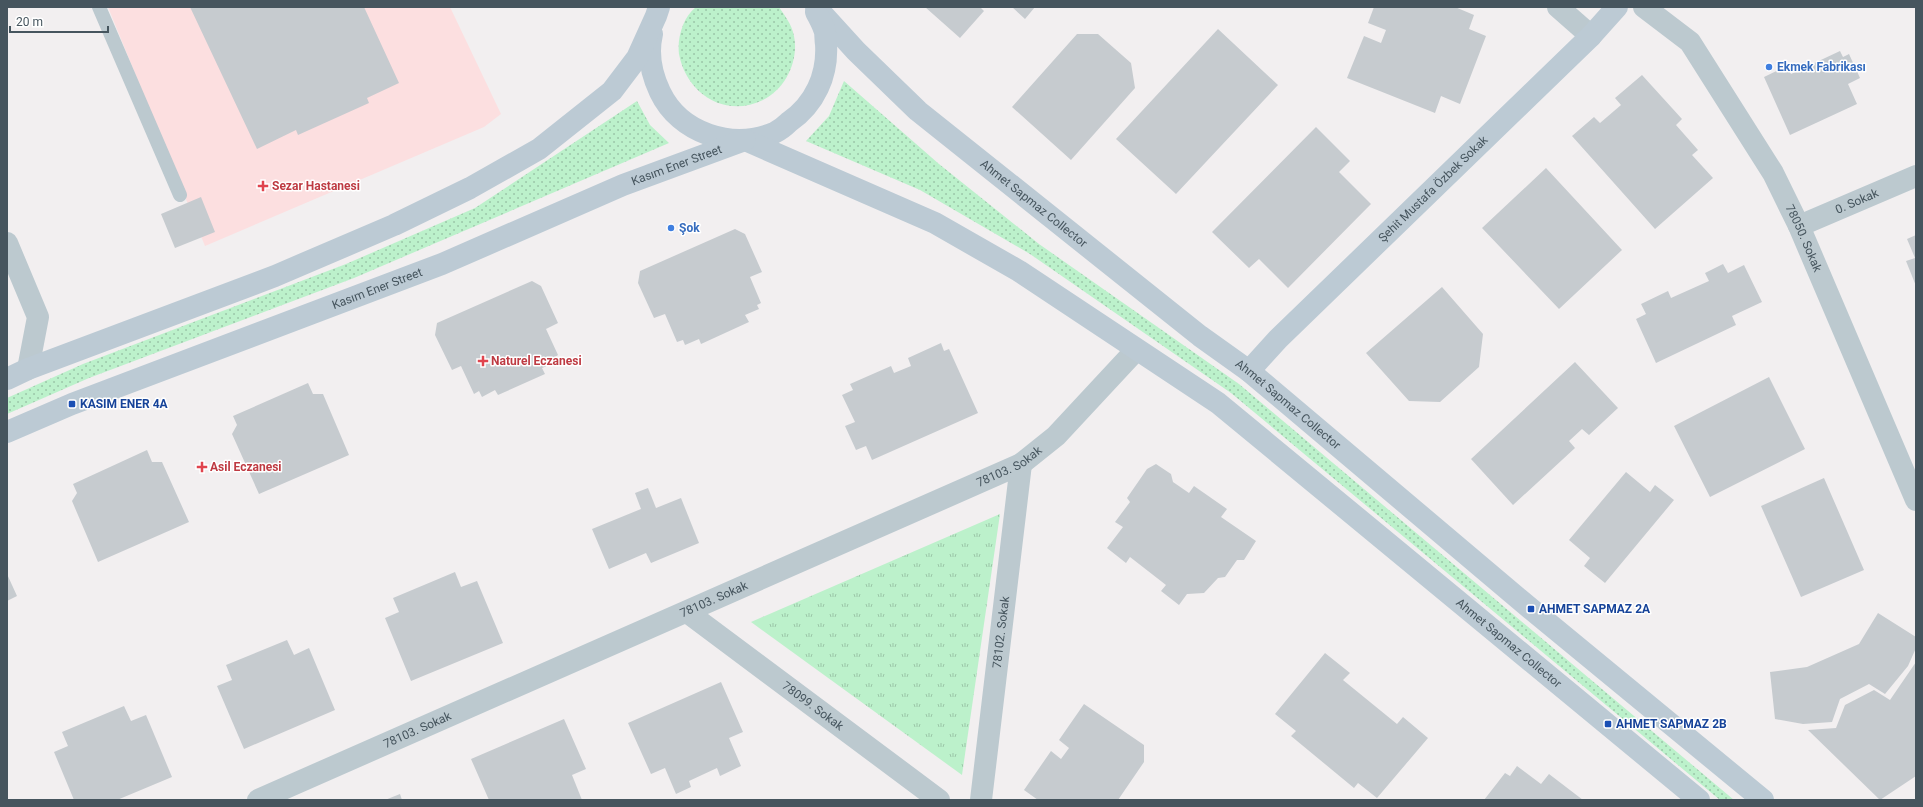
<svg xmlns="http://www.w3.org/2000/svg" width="1923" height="807" viewBox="0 0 1923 807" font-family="Roboto,sans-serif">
	<defs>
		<pattern id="grass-dots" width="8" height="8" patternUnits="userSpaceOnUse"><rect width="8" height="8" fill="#bcf1cb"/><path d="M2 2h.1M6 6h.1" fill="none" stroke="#9bc6a8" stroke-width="1.8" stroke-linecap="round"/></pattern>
		<pattern id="park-tufts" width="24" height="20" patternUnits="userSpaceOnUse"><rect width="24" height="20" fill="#bcf1cb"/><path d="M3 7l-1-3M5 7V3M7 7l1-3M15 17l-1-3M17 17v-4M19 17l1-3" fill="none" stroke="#9bc6a8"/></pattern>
	</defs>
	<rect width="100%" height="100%" fill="#f2eff0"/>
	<path fill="#fcdfe0" d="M 108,7 L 450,7 L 501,114 L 484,127 L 205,246 Z"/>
	<path fill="url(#grass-dots)" d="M 696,7 L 779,7 C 785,16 792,25 794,36 C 799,60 786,89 763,100 C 725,119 686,93 679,54 C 677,38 683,17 696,7 Z
		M 844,81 L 939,164 L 1039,244 L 1239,384 L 1734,800 L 1720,800 L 1231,393 L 1030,254 L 920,190 L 806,141 L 829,116 Z
		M 637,101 L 650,125 L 669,143 L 354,278 L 89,378 L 7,414 L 7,398 L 83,364 L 346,264 L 475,208 Z"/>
	<path fill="url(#park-tufts)" d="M 1000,514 L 962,775 L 751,622 Z"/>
	<path fill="#c6cbcf" d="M 190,7 L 364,7 L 399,83 L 367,98 L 369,103 L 298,135 L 296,130 L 257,149 Z
		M 925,7 L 982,7 L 981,8 L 984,11 L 960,38 Z
		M 1012,7 L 1035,7 L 1025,19 Z
		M 1374,7 L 1455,7 L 1474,15 L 1469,29 L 1486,36 L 1460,104 L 1441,96 L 1435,113 L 1347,78 L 1364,36 L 1381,43 L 1386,30 L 1368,23 Z
		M 1218,29 L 1278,85 L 1176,194 L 1116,139 Z
		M 1077,34 L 1098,34 L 1131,63 L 1135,88 L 1071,160 L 1012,107 Z
		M 1840,51 L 1843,57 L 1849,54 L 1860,78 L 1848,84 L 1857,104 L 1790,135 L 1764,77 L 1787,66 L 1791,74 Z
		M 1642,75 L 1682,119 L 1676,125 L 1698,150 L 1692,155 L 1713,178 L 1655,229 L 1572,136 L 1594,117 L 1600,123 L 1621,105 L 1615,98 Z
		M 1316,127 L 1350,161 L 1339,172 L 1371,204 L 1288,288 L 1259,259 L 1249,268 L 1212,232 Z
		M 1546,168 L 1622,250 L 1559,309 L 1482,228 Z
		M 201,197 L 215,232 L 175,248 L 161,214 Z
		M 735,229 L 745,234 L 762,272 L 750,277 L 761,303 L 757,305 L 759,309 L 745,315 L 749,322 L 701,344 L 699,339 L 685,345 L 683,340 L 677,342 L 665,314 L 654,318 L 638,283 L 640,271 Z
		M 1916,235 L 1916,286 L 1906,261 L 1915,258 L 1907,239 Z
		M 1723,264 L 1728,273 L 1744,265 L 1762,302 L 1732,316 L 1736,325 L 1656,363 L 1636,319 L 1646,314 L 1641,304 L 1668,291 L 1671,298 L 1709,281 L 1705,273 Z
		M 532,281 L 541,286 L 558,323 L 546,329 L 558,355 L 554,358 L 556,362 L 542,368 L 545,374 L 498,395 L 495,390 L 482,397 L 479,391 L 474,394 L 461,366 L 452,370 L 435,335 L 437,323 Z
		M 1442,287 L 1483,334 L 1479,367 L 1440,402 L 1409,401 L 1366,353 Z
		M 941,343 L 944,351 L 949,349 L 978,413 L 872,460 L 866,446 L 856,450 L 845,426 L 855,422 L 842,395 L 853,390 L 850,384 L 891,366 L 894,373 L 911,366 L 908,358 Z
		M 1575,362 L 1618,408 L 1589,435 L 1582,429 L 1569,441 L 1575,448 L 1513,505 L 1471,459 Z
		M 1769,377 L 1805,449 L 1710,497 L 1674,426 Z
		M 308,383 L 313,394 L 323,394 L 349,455 L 259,494 L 232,434 L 237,425 L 233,416 Z
		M 147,450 L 152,462 L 162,462 L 189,522 L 98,562 L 72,501 L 77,493 L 73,484 Z
		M 1156,464 L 1171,474 L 1173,482 L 1189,493 L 1194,486 L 1227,509 L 1221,517 L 1256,541 L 1244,560 L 1237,560 L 1225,577 L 1218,578 L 1204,593 L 1187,594 L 1179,605 L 1161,591 L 1166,585 L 1130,557 L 1126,563 L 1107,548 L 1123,527 L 1115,522 L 1130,502 L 1127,498 L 1147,469 Z
		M 1626,472 L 1650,492 L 1655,485 L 1674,500 L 1605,583 L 1584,566 L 1590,558 L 1569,540 Z
		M 1824,478 L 1864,570 L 1801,597 L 1761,506 Z
		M 648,488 L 656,508 L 681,498 L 699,543 L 651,563 L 646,553 L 609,569 L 592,529 L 641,509 L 635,493 Z
		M 455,572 L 461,587 L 477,581 L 503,643 L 411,681 L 385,618 L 399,612 L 393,598 Z
		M 7,574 L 17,596 L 7,601 Z
		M 1878,613 L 1916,637 L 1916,648 L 1908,666 L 1885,694 L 1869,684 L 1840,699 L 1832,722 L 1803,724 L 1775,719 L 1770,672 L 1807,667 L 1859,644 Z
		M 287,640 L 294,655 L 309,648 L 335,710 L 244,749 L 217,686 L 232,680 L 226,665 Z
		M 1325,653 L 1350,673 L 1343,680 L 1397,724 L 1403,717 L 1428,738 L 1377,798 L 1358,783 L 1354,788 L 1291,736 L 1296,731 L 1275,714 Z
		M 1916,662 L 1916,776 L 1880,800 L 1808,730 L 1836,728 L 1845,705 L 1874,690 L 1890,700 Z
		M 721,682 L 743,732 L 729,738 L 741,766 L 720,776 L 717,768 L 689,781 L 691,787 L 676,794 L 665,768 L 651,774 L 628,723 Z
		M 1084,704 L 1144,745 L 1144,762 L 1118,800 L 1038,800 L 1024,790 L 1051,751 L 1061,759 L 1069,748 L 1059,740 Z
		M 124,706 L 131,721 L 146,715 L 172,777 L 117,800 L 74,800 L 54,752 L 68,746 L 62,732 Z
		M 564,719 L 586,769 L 572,775 L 582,800 L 489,800 L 471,759 Z
		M 1517,766 L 1541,784 L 1549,774 L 1583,800 L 1484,800 L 1505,773 L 1510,776 Z
		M 400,794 L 402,800 L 385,800 Z"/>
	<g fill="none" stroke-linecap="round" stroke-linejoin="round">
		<path stroke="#bcc9cf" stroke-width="14" d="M 99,7 L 180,195"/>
		<g stroke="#bcc9cf" stroke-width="22">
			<path d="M 1558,7 L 1591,36"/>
			<path id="s1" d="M 1644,7 L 1690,42 L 1773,173 L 1799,226 L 1916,500"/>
			<path id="s2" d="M 1799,226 L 1916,176"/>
			<path d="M 7,243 L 38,317 L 28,369"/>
			<path id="s3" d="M 687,612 L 939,800"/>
			<path id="s4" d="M 258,800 L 1021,464 L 1056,436 L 1136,350"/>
			<path id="s5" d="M 981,800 L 1021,464"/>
		</g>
		<g stroke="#bccad4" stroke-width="22">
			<path id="s6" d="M 816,7 L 856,51 L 918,111 L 1200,336 L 1249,371 L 1531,609 L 1763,800"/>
			<path d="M 652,34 C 647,55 651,73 660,92 C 680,134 732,150 774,133 C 780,130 785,126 789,122 C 815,104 828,75 826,44 C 825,39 826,33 824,29 C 822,23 819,18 816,12"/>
			<path id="s7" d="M 745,140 L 935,223 L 1019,271 L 1218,403 L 1699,800"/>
			<path id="s8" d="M 1249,371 L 1278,339 L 1591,36 L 1617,7"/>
			<path d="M 7,379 L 28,369 L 275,276 L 394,225 L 470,188 L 539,149 L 612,91 L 637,58 L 656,16 L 659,7"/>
			<path id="s9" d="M 7,432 L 72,404 L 442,264 L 623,185 L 745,140"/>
		</g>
	</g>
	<g fill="#3f7fe0" stroke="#fff" stroke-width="1.5">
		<circle cx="1769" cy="67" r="4"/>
		<circle cx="671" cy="228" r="4"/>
	</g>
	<g fill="#e0444e" stroke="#fff" stroke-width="1.5">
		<path d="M261 180h4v4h4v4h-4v4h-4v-4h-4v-4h4z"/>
		<path d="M481 355h4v4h4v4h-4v4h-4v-4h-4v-4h4z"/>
		<path d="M200 461h4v4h4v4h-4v4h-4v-4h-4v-4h4z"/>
	</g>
	<g fill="#1a4fb4" stroke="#fff" stroke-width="1.5">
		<rect x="68" y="400" width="8" height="8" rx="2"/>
		<rect x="1527" y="605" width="8" height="8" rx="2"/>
		<rect x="1604" y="720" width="8" height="8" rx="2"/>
	</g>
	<g text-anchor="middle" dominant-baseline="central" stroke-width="3" stroke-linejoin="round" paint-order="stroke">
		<g font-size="12" font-weight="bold" fill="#366cbe" stroke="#fff" text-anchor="start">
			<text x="1777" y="67">Ekmek Fabrikası</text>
			<text x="679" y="228">Şok</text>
		</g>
		<g font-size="12" fill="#46555e" stroke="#fff">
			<text stroke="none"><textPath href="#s9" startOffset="721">Kasım Ener Street</textPath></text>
			<text stroke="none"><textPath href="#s8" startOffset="259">Şehit Mustafa Özbek Sokak</textPath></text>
			<text stroke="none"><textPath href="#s2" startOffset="63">0. Sokak</textPath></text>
			<text stroke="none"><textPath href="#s6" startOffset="294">Ahmet Sapmaz Collector</textPath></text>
			<text stroke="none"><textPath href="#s1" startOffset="285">78050. Sokak</textPath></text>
			<text stroke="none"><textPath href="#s9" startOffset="397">Kasım Ener Street</textPath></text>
			<text stroke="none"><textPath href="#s6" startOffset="618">Ahmet Sapmaz Collector</textPath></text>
			<text stroke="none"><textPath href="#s4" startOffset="822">78103. Sokak</textPath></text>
			<text stroke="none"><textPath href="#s4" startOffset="498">78103. Sokak</textPath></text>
			<text stroke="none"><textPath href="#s5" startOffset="169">78102. Sokak</textPath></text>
			<text stroke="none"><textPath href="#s7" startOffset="920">Ahmet Sapmaz Collector</textPath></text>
			<text stroke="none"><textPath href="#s3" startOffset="157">78099. Sokak</textPath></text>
			<text stroke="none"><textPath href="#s4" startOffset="174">78103. Sokak</textPath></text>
		</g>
		<g font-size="12" font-weight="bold" fill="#be3a42" stroke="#fff" text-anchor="start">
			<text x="272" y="186">Sezar Hastanesi</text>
			<text x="491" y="361">Naturel Eczanesi</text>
			<text x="210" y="467">Asil Eczanesi</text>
		</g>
		<g font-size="12" font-weight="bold" fill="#164399" stroke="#fff" text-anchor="start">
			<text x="80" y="404">KASIM ENER 4A</text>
			<text x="1539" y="609">AHMET SAPMAZ 2A</text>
			<text x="1616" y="724">AHMET SAPMAZ 2B</text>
		</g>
	</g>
	<rect width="1923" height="807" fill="none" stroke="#46555e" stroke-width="16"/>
	<path d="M10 26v6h98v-6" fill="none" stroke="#46555e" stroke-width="2"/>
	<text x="16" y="26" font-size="12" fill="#46555e" stroke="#ffffff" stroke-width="3" paint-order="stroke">20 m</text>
</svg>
